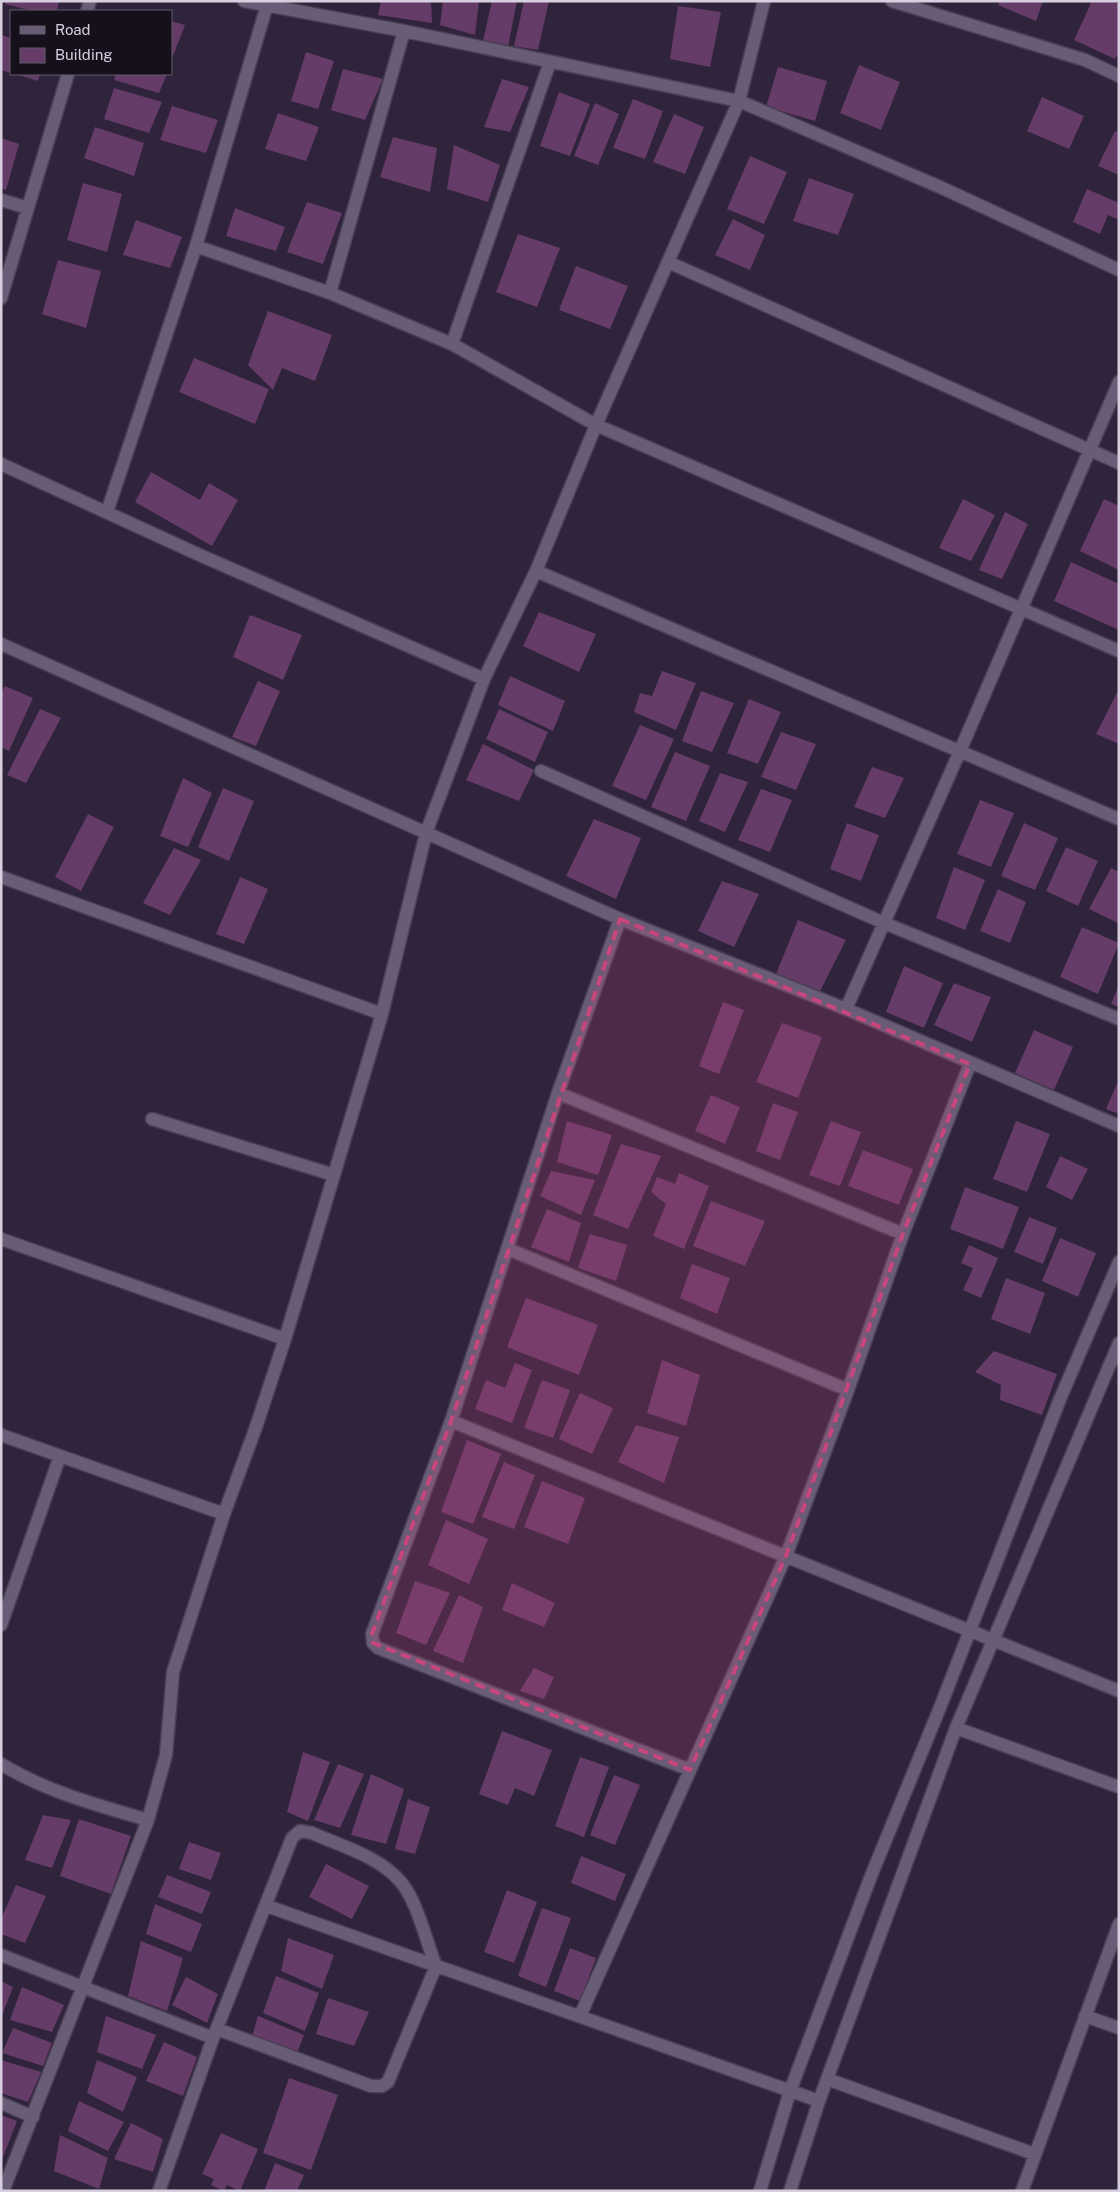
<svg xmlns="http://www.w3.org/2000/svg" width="1120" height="2192" viewBox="0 0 1120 2192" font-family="'Public Sans',sans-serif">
	<rect width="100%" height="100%" fill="#30243c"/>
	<path fill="#653b67" d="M 6,1 L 59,1 L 57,11 L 33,11 L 5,4 Z
		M 381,1 L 431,1 L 432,23 L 378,15 Z
		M 443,1 L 479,1 L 475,35 L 440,25 Z
		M 492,1 L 517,1 L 508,47 L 483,41 Z
		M 524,1 L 549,1 L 538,50 L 514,46 Z
		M 1000,1 L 1043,1 L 1036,21 L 998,5 Z
		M 1092,1 L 1113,1 L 1119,4 L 1119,52 L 1115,59 L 1074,40 Z
		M 678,6 L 721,12 L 710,67 L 670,59 Z
		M 171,21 L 185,25 L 171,61 Z
		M 1,35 L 11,38 L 11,73 L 1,70 Z
		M 306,52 L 334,61 L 318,109 L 291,101 Z
		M 859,65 L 900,82 L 881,130 L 840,113 Z
		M 778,67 L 827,81 L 815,121 L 766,107 Z
		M 343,69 L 383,79 L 365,120 L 331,110 Z
		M 15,74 L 40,74 L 38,81 Z
		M 116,74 L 167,74 L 159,93 L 114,80 Z
		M 502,79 L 529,87 L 510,132 L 484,127 Z
		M 114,88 L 162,102 L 149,133 L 104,119 Z
		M 559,92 L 590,104 L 570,156 L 540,146 Z
		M 1042,97 L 1084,116 L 1069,149 L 1027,131 Z
		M 633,99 L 663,111 L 645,159 L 613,148 Z
		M 595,103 L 619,114 L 598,165 L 574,156 Z
		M 172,106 L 218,120 L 206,153 L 160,140 Z
		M 278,113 L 319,127 L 306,161 L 265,149 Z
		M 674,114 L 704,127 L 685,174 L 653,162 Z
		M 95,127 L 144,143 L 134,176 L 84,158 Z
		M 1115,131 L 1119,133 L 1119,175 L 1098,166 Z
		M 393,137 L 437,148 L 430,192 L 380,177 Z
		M 1,138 L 19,144 L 6,190 L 1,188 Z
		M 454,145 L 500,165 L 488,202 L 447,189 Z
		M 750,156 L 787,172 L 764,224 L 727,209 Z
		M 809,178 L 854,194 L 838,235 L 793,221 Z
		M 83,183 L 122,194 L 107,252 L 67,240 Z
		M 1087,189 L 1119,203 L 1119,220 L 1108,215 L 1100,234 L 1073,222 Z
		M 307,202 L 342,213 L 323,264 L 287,252 Z
		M 235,208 L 285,227 L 276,251 L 226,236 Z
		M 733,219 L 765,235 L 750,270 L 715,255 Z
		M 136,220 L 182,237 L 170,268 L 123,255 Z
		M 518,234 L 560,248 L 537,307 L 496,292 Z
		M 58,260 L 101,271 L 86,328 L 42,314 Z
		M 576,266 L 628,286 L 610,329 L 559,310 Z
		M 268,311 L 332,335 L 315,381 L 282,368 L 273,390 L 248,365 Z
		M 194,358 L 269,389 L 255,424 L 179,392 Z
		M 151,472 L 200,500 L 209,483 L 238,500 L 212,546 L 135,502 Z
		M 963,499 L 995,515 L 971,561 L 939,548 Z
		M 1104,499 L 1119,506 L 1119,570 L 1080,551 Z
		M 1005,512 L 1028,524 L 1002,579 L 979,570 Z
		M 1071,562 L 1119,584 L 1119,630 L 1054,601 Z
		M 539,612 L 596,634 L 579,672 L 523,646 Z
		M 250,615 L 302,635 L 283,680 L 233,657 Z
		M 662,671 L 696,683 L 676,730 L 634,712 L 640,693 L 652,696 Z
		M 510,676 L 565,701 L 553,731 L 498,705 Z
		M 258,681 L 280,691 L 256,746 L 232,737 Z
		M 5,686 L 33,698 L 9,751 L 1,747 L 1,693 Z
		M 1119,689 L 1119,744 L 1096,734 Z
		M 701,691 L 734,703 L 712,752 L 682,741 Z
		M 749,699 L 781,712 L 758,764 L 727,753 Z
		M 40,709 L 61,718 L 26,783 L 7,775 Z
		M 499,709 L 548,732 L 535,762 L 486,739 Z
		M 640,725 L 674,739 L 646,800 L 612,786 Z
		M 781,732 L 816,744 L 796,790 L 761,777 Z
		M 483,744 L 534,770 L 519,801 L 466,780 Z
		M 675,752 L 710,766 L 686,821 L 651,807 Z
		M 872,767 L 904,778 L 885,818 L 854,807 Z
		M 720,773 L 748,782 L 725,832 L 699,821 Z
		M 183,778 L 212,793 L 188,847 L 160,836 Z
		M 223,788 L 254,801 L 229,861 L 198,847 Z
		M 761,789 L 792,800 L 770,852 L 738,840 Z
		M 980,800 L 1014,813 L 991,867 L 957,854 Z
		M 88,814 L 114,827 L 81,891 L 55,877 Z
		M 594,819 L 641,838 L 616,899 L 566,876 Z
		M 847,823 L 879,835 L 861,881 L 830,869 Z
		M 1024,823 L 1058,838 L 1035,890 L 1001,876 Z
		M 1066,847 L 1098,861 L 1078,906 L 1046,891 Z
		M 174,848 L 201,860 L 170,915 L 143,903 Z
		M 954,867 L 985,880 L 965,930 L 936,918 Z
		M 1111,868 L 1119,872 L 1118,923 L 1089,909 Z
		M 240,877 L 268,889 L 244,944 L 216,934 Z
		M 722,881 L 759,894 L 734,947 L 698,931 Z
		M 998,889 L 1026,902 L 1010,943 L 980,931 Z
		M 798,920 L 846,940 L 819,993 L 776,974 Z
		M 1082,927 L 1119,943 L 1098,994 L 1060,977 Z
		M 904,966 L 943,983 L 924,1028 L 886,1012 Z
		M 954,983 L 991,997 L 972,1042 L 934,1025 Z
		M 1119,985 L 1119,1007 L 1111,1004 Z
		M 723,1002 L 744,1010 L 719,1074 L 699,1066 Z
		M 782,1023 L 822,1037 L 798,1098 L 756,1082 Z
		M 1034,1030 L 1073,1047 L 1054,1090 L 1015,1073 Z
		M 1119,1079 L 1119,1114 L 1106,1109 Z
		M 711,1095 L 740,1107 L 725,1144 L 695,1131 Z
		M 773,1103 L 798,1112 L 780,1160 L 756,1151 Z
		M 567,1121 L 612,1135 L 598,1175 L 557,1162 Z
		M 831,1121 L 861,1132 L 840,1186 L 809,1175 Z
		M 1016,1121 L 1050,1134 L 1027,1192 L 993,1179 Z
		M 621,1144 L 661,1156 L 628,1229 L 593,1215 Z
		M 863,1150 L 913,1169 L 899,1205 L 848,1186 Z
		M 1060,1156 L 1088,1169 L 1072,1200 L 1046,1187 Z
		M 551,1171 L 595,1180 L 581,1215 L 540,1196 Z
		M 679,1173 L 709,1186 L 684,1249 L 653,1236 L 666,1204 L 651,1192 L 657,1177 L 675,1184 Z
		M 965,1187 L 1019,1207 L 1003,1249 L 950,1229 Z
		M 711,1201 L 765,1221 L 745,1266 L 693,1246 Z
		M 547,1209 L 581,1223 L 569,1262 L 531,1247 Z
		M 1029,1217 L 1057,1228 L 1043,1264 L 1014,1252 Z
		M 590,1234 L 627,1245 L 616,1281 L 578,1268 Z
		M 1060,1238 L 1096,1253 L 1078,1297 L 1042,1281 Z
		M 969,1245 L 998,1258 L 981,1298 L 963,1290 L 973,1268 L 961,1263 Z
		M 692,1264 L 730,1278 L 717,1314 L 680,1298 Z
		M 1006,1278 L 1045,1293 L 1030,1334 L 991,1319 Z
		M 526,1298 L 598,1325 L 579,1375 L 507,1347 Z
		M 994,1351 L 1057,1374 L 1042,1415 L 1000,1400 L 1001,1385 L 975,1372 Z
		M 662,1360 L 700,1375 L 686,1426 L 647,1413 Z
		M 515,1363 L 532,1370 L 512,1423 L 475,1409 L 486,1380 L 505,1388 Z
		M 542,1380 L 570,1390 L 553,1438 L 524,1428 Z
		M 580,1393 L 613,1408 L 592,1454 L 559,1439 Z
		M 636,1425 L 679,1437 L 664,1483 L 618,1462 Z
		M 467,1440 L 501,1454 L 473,1524 L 441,1512 Z
		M 504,1462 L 535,1475 L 514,1529 L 482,1517 Z
		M 542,1481 L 585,1498 L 568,1544 L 524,1527 Z
		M 446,1520 L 488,1539 L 469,1584 L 428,1565 Z
		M 415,1581 L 450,1593 L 426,1645 L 396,1633 Z
		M 512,1583 L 555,1603 L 544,1627 L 502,1610 Z
		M 459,1595 L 483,1607 L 463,1663 L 433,1651 Z
		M 534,1668 L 554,1677 L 544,1699 L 520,1691 Z
		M 502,1731 L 552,1750 L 534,1796 L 515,1788 L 508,1805 L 479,1794 Z
		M 303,1752 L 330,1762 L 308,1821 L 287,1812 Z
		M 580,1757 L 609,1767 L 584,1837 L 555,1826 Z
		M 338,1764 L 364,1774 L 340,1828 L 314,1820 Z
		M 371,1774 L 404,1789 L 386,1844 L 351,1835 Z
		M 614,1775 L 640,1785 L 615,1845 L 590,1835 Z
		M 408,1799 L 430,1807 L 415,1854 L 395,1849 Z
		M 43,1815 L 71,1820 L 52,1868 L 25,1860 Z
		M 79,1819 L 131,1836 L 111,1894 L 60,1876 Z
		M 189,1842 L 221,1853 L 211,1880 L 179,1869 Z
		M 581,1856 L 626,1874 L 615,1901 L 571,1883 Z
		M 326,1864 L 369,1886 L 352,1919 L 309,1897 Z
		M 167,1875 L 211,1892 L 202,1914 L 158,1897 Z
		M 16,1885 L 46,1896 L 25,1943 L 1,1934 L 1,1919 Z
		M 507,1890 L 537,1902 L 514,1963 L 484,1952 Z
		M 155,1904 L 202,1924 L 191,1952 L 146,1934 Z
		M 542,1908 L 571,1918 L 546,1987 L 518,1976 Z
		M 288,1938 L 334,1955 L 322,1989 L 281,1971 Z
		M 141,1941 L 183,1958 L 167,2011 L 128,1996 Z
		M 570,1948 L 596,1958 L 580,2001 L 554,1991 Z
		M 276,1976 L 319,1993 L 305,2031 L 263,2013 Z
		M 186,1977 L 218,1994 L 207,2023 L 172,2005 Z
		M 1,1981 L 13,1987 L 1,2018 Z
		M 22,1987 L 64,2005 L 52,2032 L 10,2020 Z
		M 328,1998 L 369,2012 L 354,2046 L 316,2034 Z
		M 106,2016 L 156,2035 L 142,2069 L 97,2052 Z
		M 258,2016 L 304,2035 L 297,2053 L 252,2036 Z
		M 13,2028 L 52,2043 L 43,2066 L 2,2053 Z
		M 164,2042 L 197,2057 L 183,2096 L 146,2081 Z
		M 1,2060 L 41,2072 L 28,2102 L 1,2093 Z
		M 97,2060 L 137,2077 L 123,2112 L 87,2093 Z
		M 289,2078 L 338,2095 L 311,2170 L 263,2153 Z
		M 79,2101 L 124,2122 L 108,2151 L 68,2131 Z
		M 1,2115 L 17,2121 L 1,2162 Z
		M 131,2123 L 163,2139 L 153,2172 L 114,2159 Z
		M 221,2133 L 258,2149 L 240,2191 L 227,2185 L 224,2191 L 211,2185 L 214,2179 L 202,2174 Z
		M 60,2135 L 108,2158 L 99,2189 L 54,2171 Z
		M 275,2163 L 304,2175 L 297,2191 L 264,2191 Z"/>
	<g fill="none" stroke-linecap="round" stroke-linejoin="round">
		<g stroke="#493f53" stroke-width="15">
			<path id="street" d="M 244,1 L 404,31 L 739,101 L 940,187 L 1119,270
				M 892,1 L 1085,60 L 1119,76
				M 87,11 L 90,1
				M 1,200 L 28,208
				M 196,246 L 330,293 L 452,344 L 596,425 L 1119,651
				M 668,262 L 1119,463
				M 330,293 L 404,31
				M 1,298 L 68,74
				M 452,344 L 550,62
				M 1,464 L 204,557 L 484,679
				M 107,512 L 196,246 L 267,5
				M 536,571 L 1119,819
				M 1,644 L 620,919 L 846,1009 L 1119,1126
				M 541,771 L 884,923 L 1119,1019
				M 1,877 L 382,1014
				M 620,919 L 558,1093 L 451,1421 L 372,1634 L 373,1643 L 378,1648 L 690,1770
				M 846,1009 L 960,751 L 1119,382
				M 558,1093 L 903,1234
				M 152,1119 L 334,1175
				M 1,1239 L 285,1339
				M 508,1249 L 848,1390
				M 451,1421 L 1119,1691
				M 1,1435 L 224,1514
				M 1,1625 L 60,1456
				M 956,1728 L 1119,1787
				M 1,1764 C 47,1792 97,1805 148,1820
				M 267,1906 L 819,2101
				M 1,1955 L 213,2038
				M 580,2016 L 786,1556 L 848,1390 L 903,1234 L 970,1064
				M 1085,2016 L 1119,2028
				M 827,2079 L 1034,2154
				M 1,2103 L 33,2117
				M 3,2191 L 148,1820 L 166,1755 L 173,1672 L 224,1514 L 256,1427 L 285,1339 L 382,1014 L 426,833 L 484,679 L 536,571 L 596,425 L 739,101 L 764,1
				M 159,2191 L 213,2038 L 292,1838 L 300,1831 L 312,1833 C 341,1846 378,1856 400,1881 C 417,1900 426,1941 436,1966 L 388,2082 L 382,2086 L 371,2086 L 217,2029
				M 1022,2191 L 1119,1924"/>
		</g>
		<g stroke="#493f53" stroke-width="15">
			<path id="secondary" d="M 760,2191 L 790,2091 L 871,1876 L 941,1705 L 1060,1399 L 1119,1262
				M 790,2191 L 819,2101 L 956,1728 L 1119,1343"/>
		</g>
		<use href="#street" stroke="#685c77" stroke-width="12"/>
		<use href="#secondary" stroke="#685c77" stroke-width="12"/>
	</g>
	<path fill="#c7467c" fill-opacity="0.2" stroke="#c7467c" stroke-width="4" stroke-dasharray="10 6" stroke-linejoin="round" d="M 620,919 L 970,1064 L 903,1234 L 786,1556 L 690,1770 L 373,1643 L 372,1634 L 451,1421 Z"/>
	<rect width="1120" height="2192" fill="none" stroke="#d6cfdf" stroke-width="5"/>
	<rect x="10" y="10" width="162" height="65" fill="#15101b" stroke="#625c69"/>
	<rect x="20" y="26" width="25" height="8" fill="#685c77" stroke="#625c69"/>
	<text x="55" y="35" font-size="15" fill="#d6cfdf">Road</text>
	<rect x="20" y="48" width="25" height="15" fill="#653b67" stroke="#625c69"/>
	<text x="55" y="60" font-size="15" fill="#d6cfdf">Building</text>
</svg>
